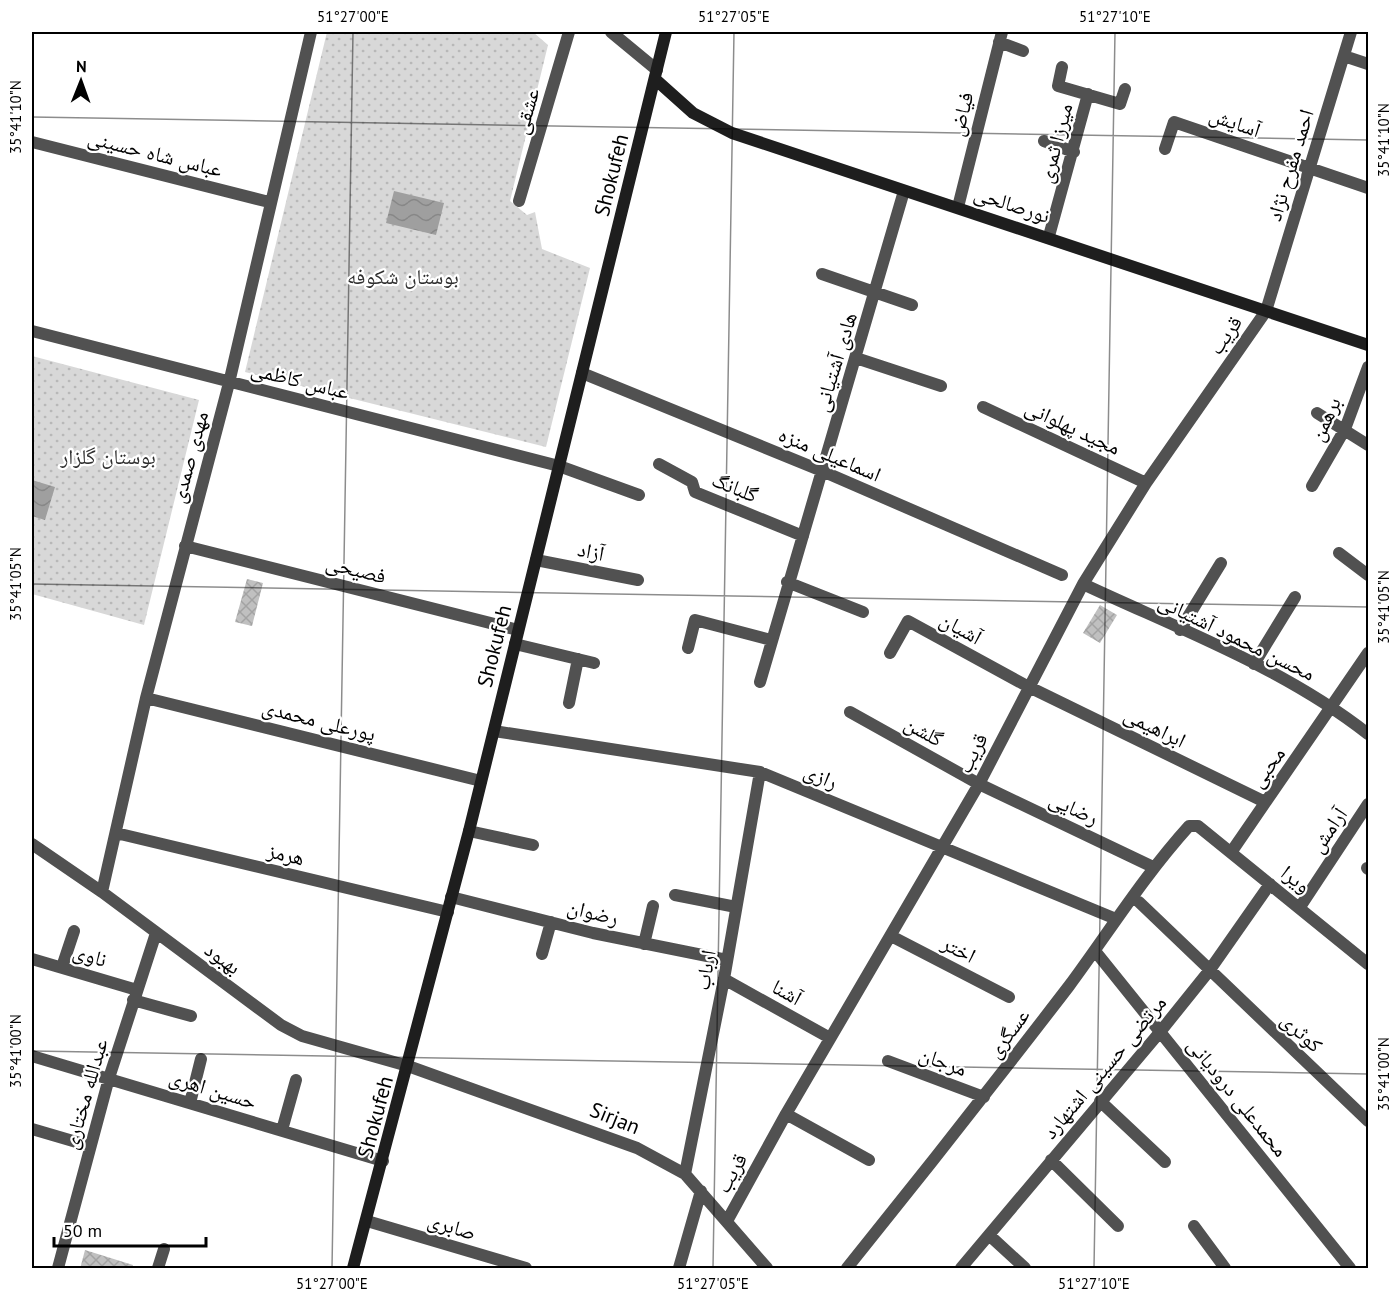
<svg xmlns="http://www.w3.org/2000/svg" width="1400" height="1300" viewBox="0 0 1400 1300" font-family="'PT Sans','Noto Naskh Arabic',sans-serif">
	<defs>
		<pattern id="green-dots" width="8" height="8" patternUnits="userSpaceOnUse" patternTransform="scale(1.5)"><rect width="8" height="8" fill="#d8d8d8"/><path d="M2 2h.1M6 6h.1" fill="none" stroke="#b8b8b8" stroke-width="1.8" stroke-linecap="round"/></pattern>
		<pattern id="water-waves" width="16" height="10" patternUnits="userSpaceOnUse" patternTransform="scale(1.5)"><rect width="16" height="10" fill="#9f9f9f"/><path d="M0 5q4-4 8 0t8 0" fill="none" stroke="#878787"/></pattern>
		<pattern id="building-cross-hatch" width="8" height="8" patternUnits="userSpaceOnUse" patternTransform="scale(1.5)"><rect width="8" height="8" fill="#c0c0c0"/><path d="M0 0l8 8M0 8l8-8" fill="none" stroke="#a3a3a3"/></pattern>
	</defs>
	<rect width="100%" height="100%" fill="#fff"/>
	<path fill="url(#green-dots)" d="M 327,32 L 533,32 L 548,45 L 510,201 L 527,215 L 535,212 L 542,249 L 590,268 L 546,447 L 245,372 Z
		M 32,356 L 199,400 L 144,625 L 32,594 Z"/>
	<path fill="url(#water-waves)" d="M 394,191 L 444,203 L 436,235 L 386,223 Z
		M 32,480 L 55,487 L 45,520 L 32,516 Z"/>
	<path fill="url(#building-cross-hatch)" d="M 247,579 L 263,583 L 252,626 L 235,622 Z
		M 1100,605 L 1117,615 L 1100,643 L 1083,633 Z
		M 85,1250 L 133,1265 L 132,1269 L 80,1269 Z"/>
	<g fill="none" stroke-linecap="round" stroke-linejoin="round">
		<path stroke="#515151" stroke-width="12" d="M 611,32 L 657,70
			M 999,42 L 1023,51
			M 1344,56 L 1368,64
			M 1062,67 L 1058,86 L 1120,104 L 1125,89
			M 1044,141 L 1074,152
			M 32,142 L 269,202
			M 1165,149 L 1174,122 L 1368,188
			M 519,201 L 569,32
			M 958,207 L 1002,32
			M 1049,236 L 1088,94
			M 822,274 L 912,305
			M 32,331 L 559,466 L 639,495
			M 856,358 L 941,386
			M 582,373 L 822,471 L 1062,575
			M 983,407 L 1146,483
			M 1317,413 L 1368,445
			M 659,464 L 692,482 L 695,492 L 803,536
			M 1312,486 L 1345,429 L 1368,367
			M 185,546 L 518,630
			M 1339,553 L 1368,575
			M 536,560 L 638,580
			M 787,582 L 863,612
			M 1083,584 C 1179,629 1284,668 1368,734
			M 1180,630 L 1221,563
			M 515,644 L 594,663
			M 688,648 L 695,620 L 771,640
			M 890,653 L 908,621 L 1027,686 L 1265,802
			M 1254,664 L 1295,597
			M 760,682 L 904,191
			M 146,698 L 481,781
			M 569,703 L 578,659
			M 850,712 L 979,784 L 1153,867
			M 494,731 L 760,772 L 1116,919
			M 469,831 L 533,845
			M 116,833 L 448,912
			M 32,844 L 102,892 L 281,1025 L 302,1036 L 408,1066 L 637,1148 L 685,1174 L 767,1268
			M 1232,851 L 1368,653
			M 1367,868 L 1368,869
			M 102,892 L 146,698 L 229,383 L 311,32
			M 675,895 L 736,907
			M 451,897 L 593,933 L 727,960
			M 1139,902 L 1368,1121
			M 1300,907 L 1368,804
			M 891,936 L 1009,997
			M 644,944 L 653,906
			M 1095,951 L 1350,1268
			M 542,954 L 551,922
			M 32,959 L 137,990
			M 62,967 L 74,931
			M 724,979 L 830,1038
			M 133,1000 L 191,1016
			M 32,1056 L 383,1161
			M 888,1061 L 984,1097
			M 1100,1101 L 1165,1162
			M 190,1103 L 201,1059
			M 786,1114 L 869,1160
			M 32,1129 L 90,1146
			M 282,1130 L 296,1080
			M 1051,1160 L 1118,1226
			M 685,1174 L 724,979 L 760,772
			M 367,1221 L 526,1268
			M 727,1221 L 786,1114 L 979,784 L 1083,584 L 1146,483 L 1266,311 L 1351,32
			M 1194,1226 L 1225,1268
			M 989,1235 L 1025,1268
			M 58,1268 L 109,1078 L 156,933
			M 158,1268 L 164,1249
			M 679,1268 L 701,1191
			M 847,1268 C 922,1175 996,1081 1069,986 C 1109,932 1143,877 1189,826 L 1198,826 L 1368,964
			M 961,1268 L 1160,1032 L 1209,971 L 1270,884"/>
		<path stroke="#1e1e1e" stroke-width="12" d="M 655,79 L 693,113 L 732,133 L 1368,345
			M 353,1268 L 469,831 L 666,32"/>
	</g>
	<path fill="none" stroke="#000" stroke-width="1.5" stroke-opacity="0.45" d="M 32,117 L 1368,140M 32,584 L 1368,607M 32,1051 L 1368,1074M 332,1268 L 353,32M 713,1268 L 734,32M 1094,1268 L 1115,32"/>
	<g text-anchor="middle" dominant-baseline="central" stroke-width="4.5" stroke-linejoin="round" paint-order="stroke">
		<g font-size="21" fill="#000" stroke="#fff">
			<text transform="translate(526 111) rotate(-74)">عشقی</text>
			<text transform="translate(961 114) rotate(-76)">فیاض</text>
			<text transform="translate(1235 122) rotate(19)">آسایش</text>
			<text transform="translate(1055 143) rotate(-75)">میرزا ثمری</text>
			<text transform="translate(155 153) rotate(14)">عباس شاه حسینی</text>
			<text transform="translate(1290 165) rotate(-73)">احمد مفرح نژاد</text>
			<text transform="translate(611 175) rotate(-76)">Shokufeh</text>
			<text transform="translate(1012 204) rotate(18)">نورصالحی</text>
			<text transform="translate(1225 335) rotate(-55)">قریب</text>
			<text transform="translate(835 362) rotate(-73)">هادی آشتیانی</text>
			<text transform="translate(300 380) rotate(14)">عباس کاظمی</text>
			<text transform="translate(1325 419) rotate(-65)">برهمن</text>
			<text transform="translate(1073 427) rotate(25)">مجید پهلوانی</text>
			<text transform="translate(830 454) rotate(23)">اسماعیلی منزه</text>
			<text transform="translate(189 457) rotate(-75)">مهدی صمدی</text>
			<text transform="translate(735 487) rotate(22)">گلبانگ</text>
			<text transform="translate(591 551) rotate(11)">آزاد</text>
			<text transform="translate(356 569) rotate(14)">فصیحی</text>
			<text transform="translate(961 628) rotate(29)">آشیان</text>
			<text transform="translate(1237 637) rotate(26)">محسن محمود آشتیانی</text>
			<text transform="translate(494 646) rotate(-76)">Shokufeh</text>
			<text transform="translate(319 720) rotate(14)">پورعلی محمدی</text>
			<text transform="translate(1155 727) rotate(26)">ابراهیمی</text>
			<text transform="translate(924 731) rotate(29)">گلشن</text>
			<text transform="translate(972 753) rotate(-63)">قریب</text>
			<text transform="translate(1267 767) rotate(-54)">محبی</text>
			<text transform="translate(821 776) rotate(23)">رازی</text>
			<text transform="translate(1074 808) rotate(25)">رضایی</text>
			<text transform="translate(1328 830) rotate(-56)">آرامش</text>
			<text transform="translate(286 854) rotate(13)">هرمز</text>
			<text transform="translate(1296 879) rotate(38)">ویرا</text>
			<text transform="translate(593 912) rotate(14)">رضوان</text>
			<text transform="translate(959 949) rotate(27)">اختر</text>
			<text transform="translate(90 955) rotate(17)">ناوی</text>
			<text transform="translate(223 958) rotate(36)">بهبود</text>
			<text transform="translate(705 970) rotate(-80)">ارباب</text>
			<text transform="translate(787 992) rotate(29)">آشنا</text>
			<text transform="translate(1302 1032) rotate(43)">کوثری</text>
			<text transform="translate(1008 1033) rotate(-53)">عسگری</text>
			<text transform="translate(943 1061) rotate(20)">مرجان</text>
			<text transform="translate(1104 1067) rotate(-50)">مرتضی حسینی اشتهارد</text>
			<text transform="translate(213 1089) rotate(17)">حسین اهری</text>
			<text transform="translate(85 1094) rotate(-74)">عبدالله مختاری</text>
			<text transform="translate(1238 1097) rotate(51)">محمدعلی درودیانی</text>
			<text transform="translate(375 1117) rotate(-75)">Shokufeh</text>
			<text transform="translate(615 1118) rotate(22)">Sirjan</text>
			<text transform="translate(731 1173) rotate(-61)">قریب</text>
			<text transform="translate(452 1226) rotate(17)">صابری</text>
		</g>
		<g font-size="21" fill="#2f2f2f" stroke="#fff">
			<text x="403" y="276">بوستان شکوفه</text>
			<text x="108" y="456">بوستان گلزار</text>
		</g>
	</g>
	<rect width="1400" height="1300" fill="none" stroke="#ffffff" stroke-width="66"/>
	<g transform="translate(81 81) rotate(1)" stroke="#ffffff" stroke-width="4.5" paint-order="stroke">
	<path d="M0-4.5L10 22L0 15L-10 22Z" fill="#000000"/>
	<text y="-9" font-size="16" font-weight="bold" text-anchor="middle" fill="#000000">N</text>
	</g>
	<path d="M54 1237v9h152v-9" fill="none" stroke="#000000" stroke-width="3"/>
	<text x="63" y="1237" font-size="18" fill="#000000" stroke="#ffffff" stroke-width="4.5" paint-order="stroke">50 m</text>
	<rect x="33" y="33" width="1334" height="1234" fill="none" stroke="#000" stroke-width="2"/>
	<g font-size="15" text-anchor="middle" fill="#000">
		<text x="353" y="22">51°27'00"E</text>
		<text x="734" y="22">51°27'05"E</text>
		<text x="1115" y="22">51°27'10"E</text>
		<text transform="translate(16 117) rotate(-90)" y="5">35°41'10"N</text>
		<text transform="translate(1384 140) rotate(-90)" y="5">35°41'10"N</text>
		<text transform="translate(16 584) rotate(-90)" y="5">35°41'05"N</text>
		<text transform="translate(1384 607) rotate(-90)" y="5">35°41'05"N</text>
		<text transform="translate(16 1051) rotate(-90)" y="5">35°41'00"N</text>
		<text transform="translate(1384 1074) rotate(-90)" y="5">35°41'00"N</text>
		<text x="332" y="1289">51°27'00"E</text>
		<text x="713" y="1289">51°27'05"E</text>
		<text x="1094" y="1289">51°27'10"E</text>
	</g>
</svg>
